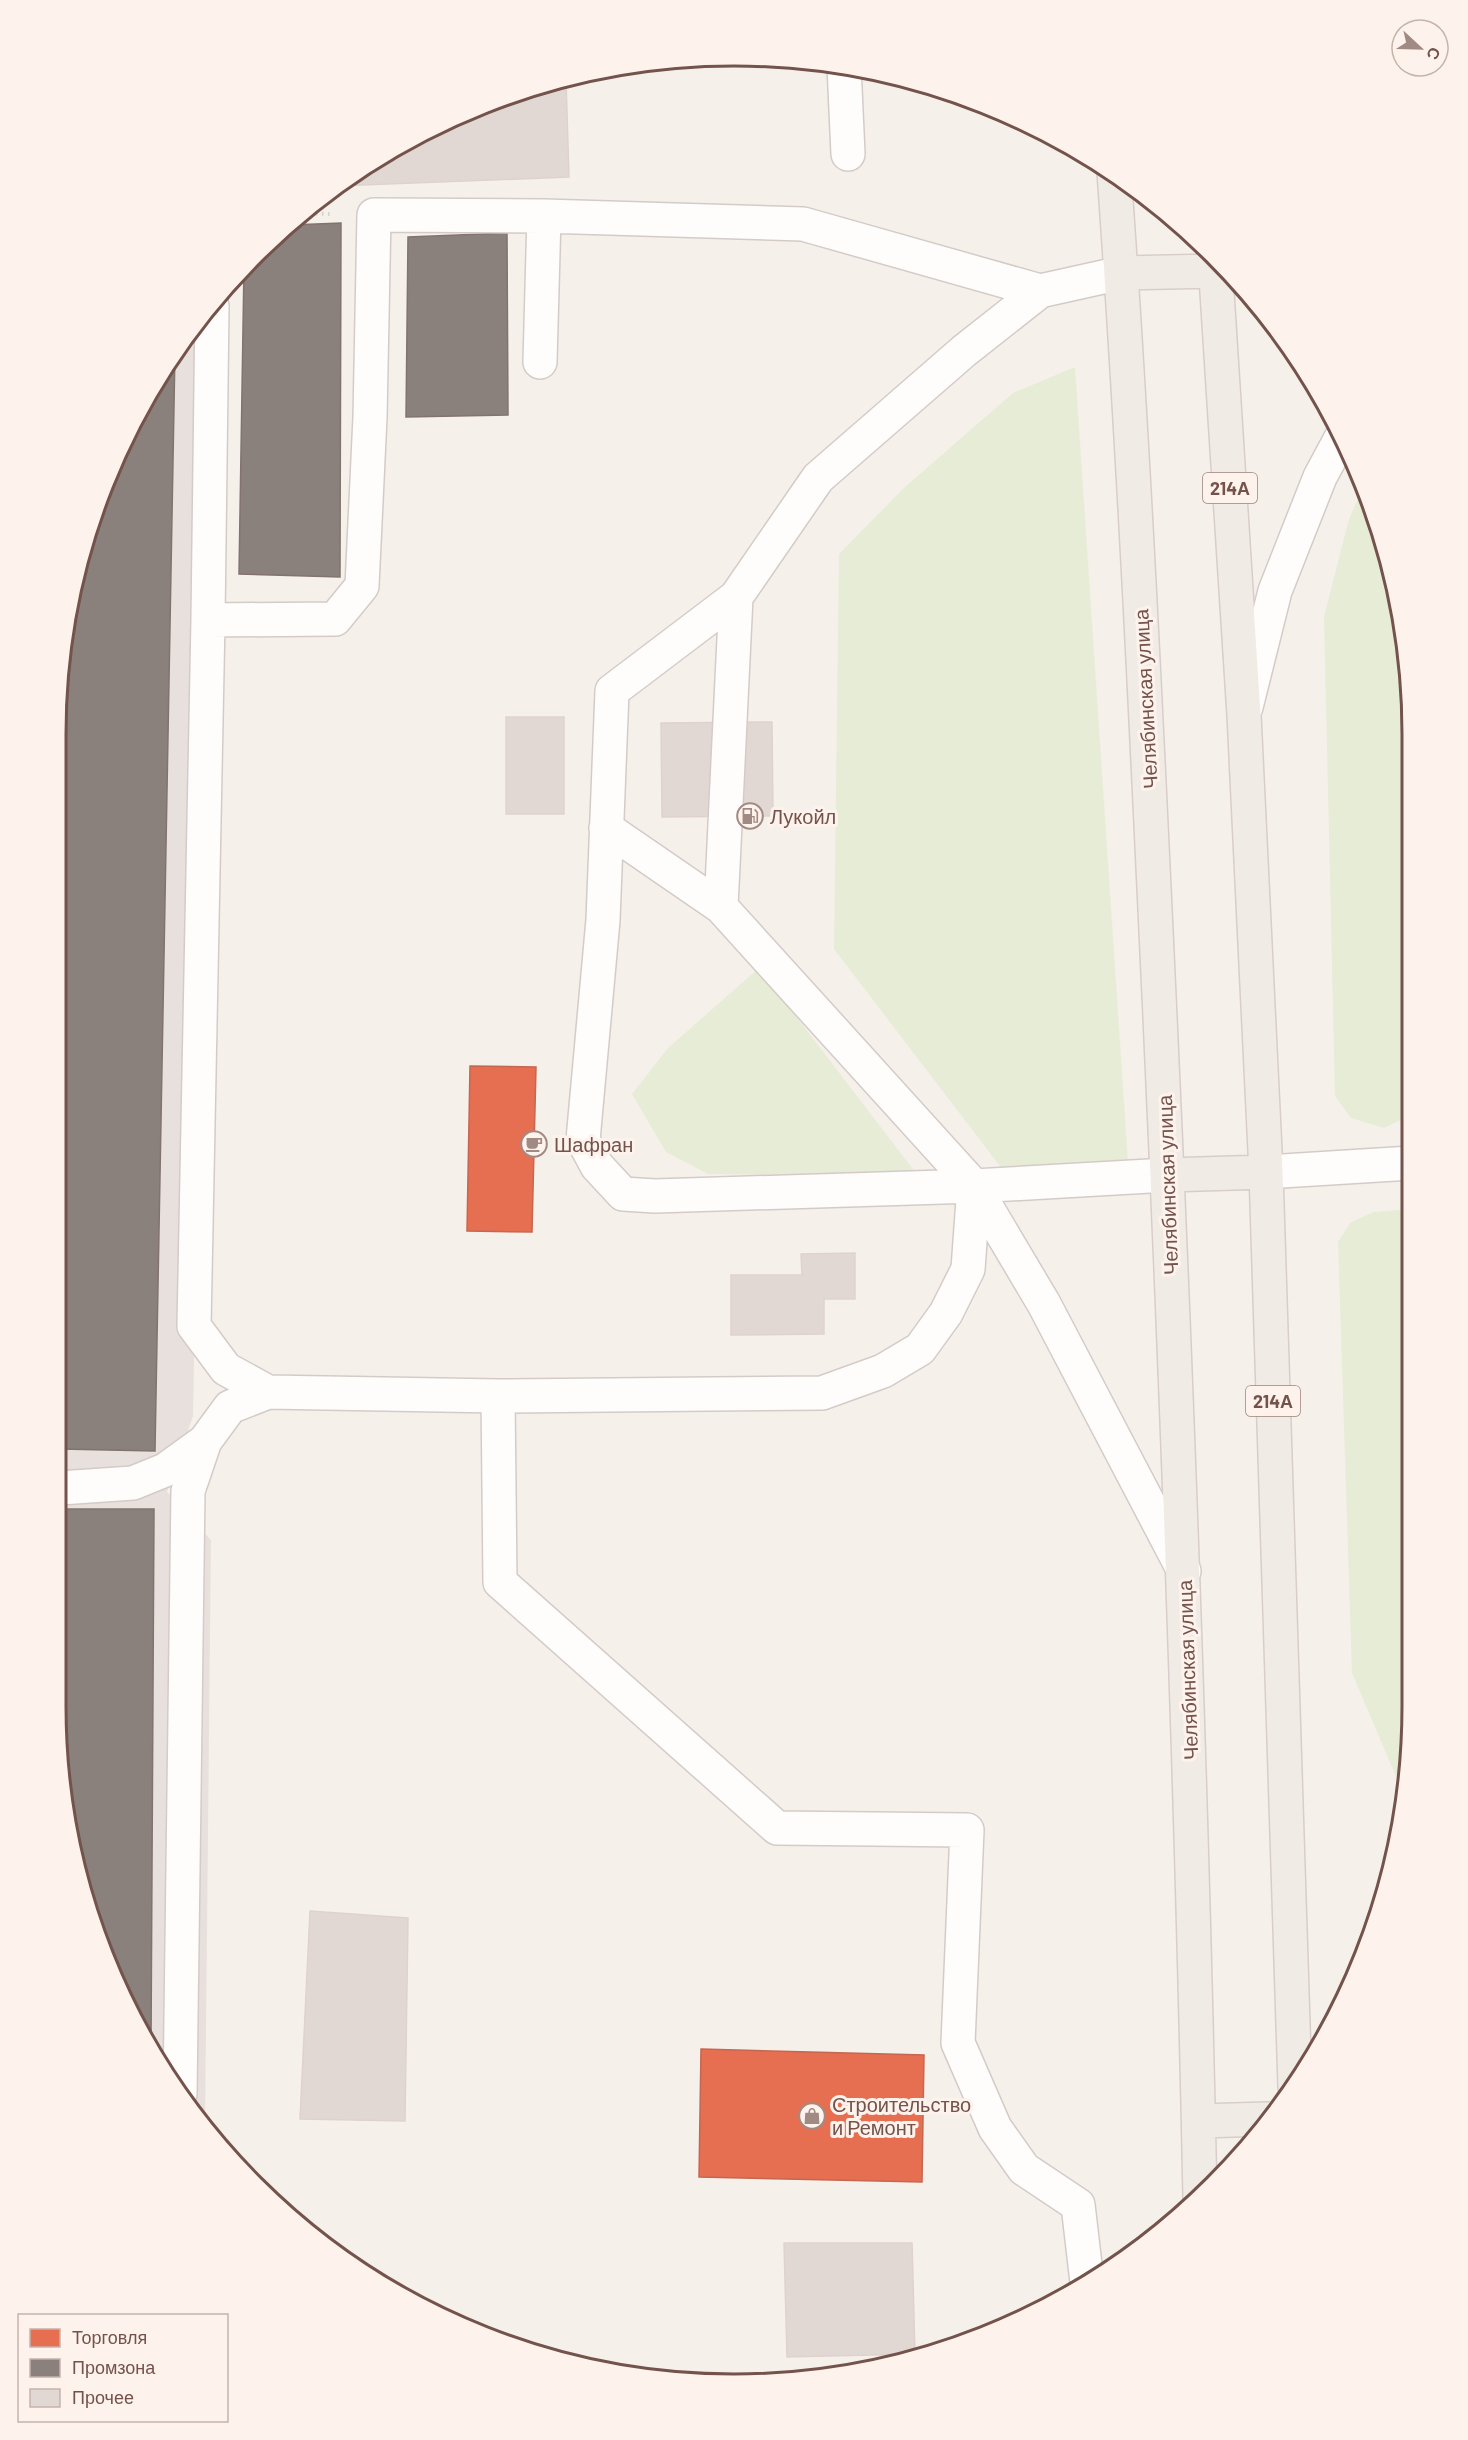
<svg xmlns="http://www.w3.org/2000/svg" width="1468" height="2440" viewBox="0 0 1468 2440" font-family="Barlow,sans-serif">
	<rect width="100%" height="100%" fill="#f6f0eb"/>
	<path fill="#e8e0dc" d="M 213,305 L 193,1416 L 167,1492 L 211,1540 L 205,2130 L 196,2119 L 126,2006 L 91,1924 L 61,1795 L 57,689 L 92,516 L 170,357 Z"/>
	<path fill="#e7ecd6" d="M 1075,367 L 1128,1162 L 1006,1174 L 834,949 L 839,554 L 905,487 L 1013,393 Z
		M 1363,487 L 1377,516 L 1411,689 L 1411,1115 L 1384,1128 L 1351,1118 L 1335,1096 L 1324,617 L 1349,519 Z
		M 759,968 L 919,1177 L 708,1174 L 666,1152 L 632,1094 L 668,1048 Z
		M 1411,1209 L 1411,1751 L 1403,1793 L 1352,1673 L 1338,1242 L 1351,1222 L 1374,1212 Z"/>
	<path fill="#e76f51" stroke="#c46750" stroke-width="1.5" d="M 470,1066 L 536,1067 L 532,1232 L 467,1231 Z
		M 701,2049 L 924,2055 L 922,2182 L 699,2177 Z"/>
	<path fill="#8a817c" stroke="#83736e" stroke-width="1.5" d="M 341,223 L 340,577 L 239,574 L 244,267 L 254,254 L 290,225 Z
		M 507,233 L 508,415 L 406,417 L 408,237 Z
		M 175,351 L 155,1451 L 60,1449 L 58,952 L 62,662 L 92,516 L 170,357 Z
		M 60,1509 L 154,1509 L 151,2047 L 126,2006 L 91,1924 L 61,1795 Z"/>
	<path fill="#e2d8d3" stroke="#dfd2cd" stroke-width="1.5" d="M 566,80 L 569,177 L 338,186 L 357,170 L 475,107 Z
		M 506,717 L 564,717 L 564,814 L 506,814 Z
		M 772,722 L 773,816 L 662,817 L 661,723 Z
		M 855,1253 L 855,1299 L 824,1299 L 824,1334 L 731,1335 L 731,1275 L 802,1275 L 801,1254 Z
		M 310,1911 L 408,1918 L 405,2121 L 300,2119 Z
		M 784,2243 L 912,2243 L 915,2354 L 787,2357 Z"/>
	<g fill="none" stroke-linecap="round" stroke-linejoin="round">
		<g stroke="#d4cbc8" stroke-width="36">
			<path id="minor" d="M 844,66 L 848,154
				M 1121,273 L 1040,291 L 964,351 L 818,478 L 736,597 L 612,691 L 603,920 L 583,1140 L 597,1166 L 623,1194 L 655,1196 L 974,1186 L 1167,1175
				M 212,306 L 208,620 L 194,1326 L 226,1369 L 268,1392
				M 540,362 L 544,216
				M 208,620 L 335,619 L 362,586 L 370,417 L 374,215 L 544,216 L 803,224 L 1040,291
				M 1246,707 L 1275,591 L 1320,477 L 1341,438
				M 606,828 L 721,907 L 974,1186 L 1044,1304 L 1184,1571
				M 721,907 L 736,597
				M 1266,1172 L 1411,1163
				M 498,1396 L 500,1582 L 777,1828 L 967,1830 L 958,2043 L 995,2128 L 1024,2169 L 1078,2205 L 1087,2282
				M 60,1488 L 133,1483 L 165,1470 L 205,1441
				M 180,2094 L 188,1491 L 205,1441 L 230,1407 L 268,1392 L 498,1396 L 822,1393 L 883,1371 L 920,1349 L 946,1313 L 968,1269 L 974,1186"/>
		</g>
		<g stroke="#d8cdca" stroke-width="36">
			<path id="major" d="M 1114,172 C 1134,453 1147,735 1160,1017 C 1178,1410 1192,1804 1200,2198
				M 1215,261 L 1244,715 L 1266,1172 L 1295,2087
				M 1121,273 L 1215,271
				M 1167,1175 L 1266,1172
				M 1199,2121 L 1268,2119"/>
		</g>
		<path stroke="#d9d0ce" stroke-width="4" stroke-dasharray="1.5 4.5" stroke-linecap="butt" d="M 304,213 L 331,214"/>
		<use href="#minor" stroke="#fefdfc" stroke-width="33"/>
		<use href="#major" stroke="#f1ebe6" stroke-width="33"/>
	</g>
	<defs>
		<g id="fuel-ring" transform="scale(1.35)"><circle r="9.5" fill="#fef3ec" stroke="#a18a84" stroke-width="1.5"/><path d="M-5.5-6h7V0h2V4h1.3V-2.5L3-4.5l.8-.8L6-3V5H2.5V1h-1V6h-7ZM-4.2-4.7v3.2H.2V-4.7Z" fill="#a18a84"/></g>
		<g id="cafe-ring" transform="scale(1.35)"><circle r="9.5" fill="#fef3ec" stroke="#a18a84" stroke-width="1.5"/><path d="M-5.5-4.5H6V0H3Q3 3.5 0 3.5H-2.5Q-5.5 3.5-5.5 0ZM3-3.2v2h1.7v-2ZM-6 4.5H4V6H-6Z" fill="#a18a84"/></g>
		<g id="shop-ring" transform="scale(1.35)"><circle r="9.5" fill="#fef3ec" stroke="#a18a84" stroke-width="1.5"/><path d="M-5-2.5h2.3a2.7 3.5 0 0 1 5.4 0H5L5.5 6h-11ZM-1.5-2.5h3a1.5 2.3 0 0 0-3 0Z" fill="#a18a84"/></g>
	</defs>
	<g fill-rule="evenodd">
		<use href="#fuel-ring" x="750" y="816"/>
		<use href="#cafe-ring" x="534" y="1144"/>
		<use href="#shop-ring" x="812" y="2116"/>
	</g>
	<g text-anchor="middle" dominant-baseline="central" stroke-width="6" stroke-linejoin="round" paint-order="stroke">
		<g fill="#fef3ec" stroke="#9d837c" stroke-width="1.5">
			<rect x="1203" y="473" width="54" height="30" rx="4.5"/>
			<rect x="1246" y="1386" width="54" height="30" rx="4.5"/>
		</g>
		<g font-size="18" font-weight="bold" fill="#73534c">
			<text x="1230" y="488">214А</text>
			<text x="1273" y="1401">214А</text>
		</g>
		<g font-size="20" fill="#73534c" stroke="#fef3ec">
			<text transform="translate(1145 699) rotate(-93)">Челябинская улица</text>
			<text transform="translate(1167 1185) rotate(-92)">Челябинская улица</text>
			<text transform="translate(1187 1670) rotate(-92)">Челябинская улица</text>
		</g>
		<g font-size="20" fill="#73534c" stroke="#fef3ec" text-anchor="start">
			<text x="770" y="816">Лукойл</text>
			<text x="554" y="1144">Шафран</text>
			<text x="832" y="2104">Строительство<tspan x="832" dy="23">и Ремонт</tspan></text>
		</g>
	</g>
	<path d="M0 0H1468V2440H0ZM734 66H734A668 668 0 0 1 1402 734V1706A668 668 0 0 1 734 2374H734A668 668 0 0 1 66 1706V734A668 668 0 0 1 734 66Z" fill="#fef3ec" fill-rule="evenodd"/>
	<path fill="none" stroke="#73534c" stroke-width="3" d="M734 66H734A668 668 0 0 1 1402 734V1706A668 668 0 0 1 734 2374H734A668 668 0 0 1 66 1706V734A668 668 0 0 1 734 66Z"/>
	<rect x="18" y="2314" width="210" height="108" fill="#fef3ec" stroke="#c6b3ac" stroke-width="1.5"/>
	<rect x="30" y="2329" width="30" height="18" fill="#e76f51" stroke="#c6b3ac" stroke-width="1.5"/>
	<text x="72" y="2344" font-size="18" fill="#73534c">Торговля</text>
	<rect x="30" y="2359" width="30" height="18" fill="#8a817c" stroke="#c6b3ac" stroke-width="1.5"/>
	<text x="72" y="2374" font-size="18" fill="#73534c">Промзона</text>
	<rect x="30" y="2389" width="30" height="18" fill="#e2d8d3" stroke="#c6b3ac" stroke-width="1.5"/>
	<text x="72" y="2404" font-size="18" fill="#73534c">Прочее</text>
	<g transform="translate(1420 48) rotate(112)"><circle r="28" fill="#fef3ec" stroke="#c6b3ac" stroke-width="1.5"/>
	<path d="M0-4.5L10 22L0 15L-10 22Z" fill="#a18a84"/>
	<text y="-9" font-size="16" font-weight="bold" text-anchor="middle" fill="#73534c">С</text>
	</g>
</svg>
